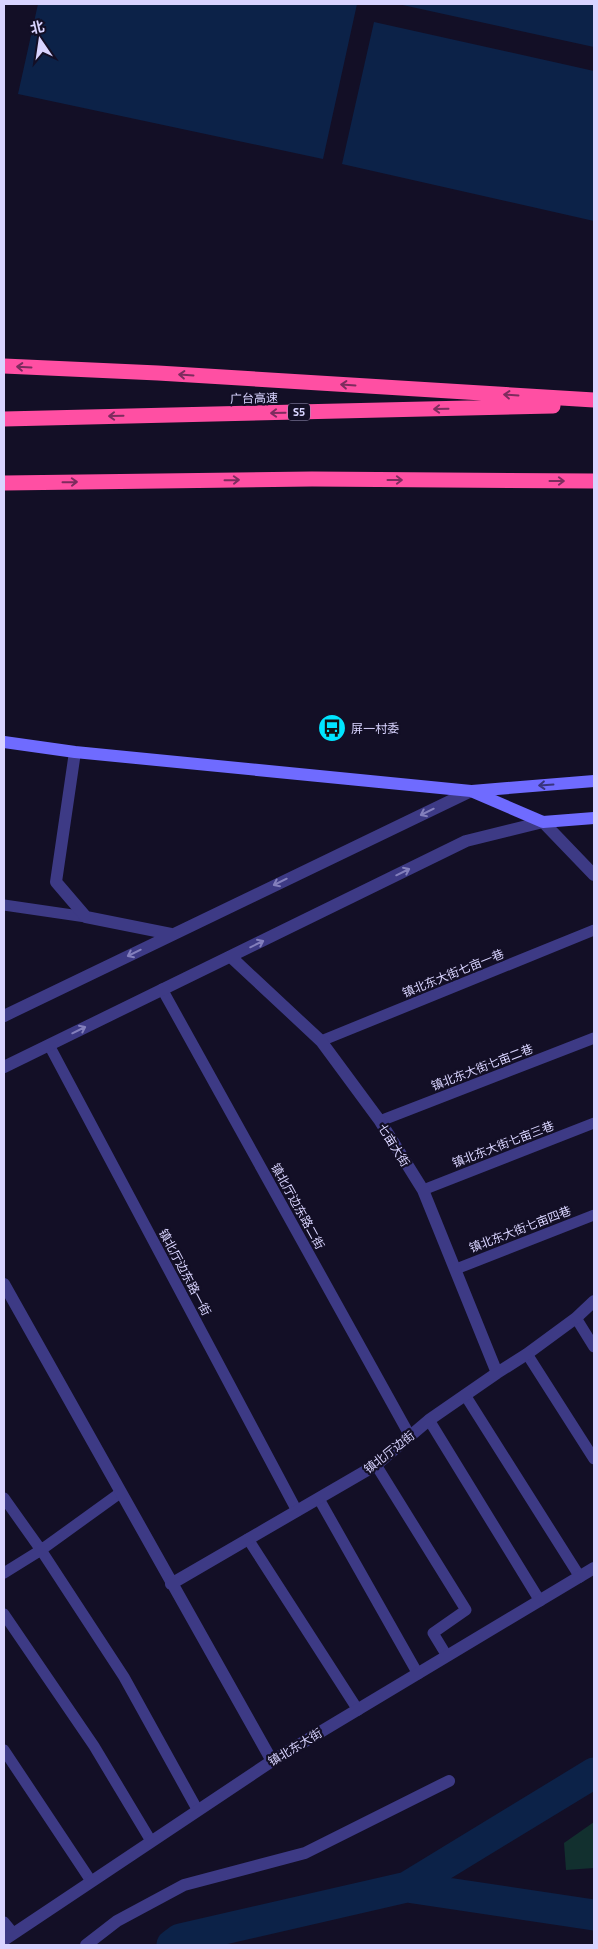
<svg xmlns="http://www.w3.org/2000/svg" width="598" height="1949" viewBox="0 0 598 1949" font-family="'Titillium Web','Noto Sans SC',sans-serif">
	<rect width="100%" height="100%" fill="#130f26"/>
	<path fill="#12302f" d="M 594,1822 L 594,1868 L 566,1870 L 564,1843 Z"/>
	<path fill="#0c2248" d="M 38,4 L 357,4 L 323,159 L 18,94 Z
		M 398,4 L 594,4 L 594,47 Z
		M 374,22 L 594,71 L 594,221 L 342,164 Z"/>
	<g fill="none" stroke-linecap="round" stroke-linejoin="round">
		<path stroke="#0c2248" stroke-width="31" d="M 407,1887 L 594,1773
			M 172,1945 L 180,1939 L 407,1887 L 594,1915"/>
		<path stroke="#3d3a85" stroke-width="11" d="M 4,905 L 86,917
			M 162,989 L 410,1436
			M 321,1041 L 594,930
			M 49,1045 L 297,1511
			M 380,1121 L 594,1038
			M 423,1190 L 594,1123
			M 456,1269 L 594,1215
			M 576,1318 L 594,1347
			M 527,1354 L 594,1459
			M 465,1395 L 580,1577
			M 429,1420 L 540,1601
			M 376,1465 L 466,1610 L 433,1633 L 447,1656
			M 4,1498 L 41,1550 L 124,1677 L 197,1809
			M 319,1499 L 418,1674
			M 248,1539 L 358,1710
			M 4,1573 L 41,1550 L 120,1493
			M 4,1614 L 94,1746 L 151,1841
			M 4,1750 L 91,1881
			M 4,1922 L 13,1933"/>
		<path stroke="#3d3a85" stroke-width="12" d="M 75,752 L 56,882 L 86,917 L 171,934
			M 231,957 L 321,1041 L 380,1121 L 423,1190 L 497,1373
			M 4,1016 L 471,791
			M 4,1067 L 466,841 L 543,822 L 594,875
			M 4,1284 L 272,1761
			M 171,1584 L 376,1465 L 429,1420 L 497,1373 L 527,1354 L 576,1318 L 594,1301
			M 4,1940 L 272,1761 L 594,1568
			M 86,1945 L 117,1921 L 184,1885 L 305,1853 L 449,1781"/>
		<path stroke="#6f6bff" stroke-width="12" d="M 4,742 L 75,752 L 471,791 L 543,822 L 594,818
			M 472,791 L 594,781"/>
		<path stroke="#ff4fa3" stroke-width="15" d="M 4,366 L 158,373 L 594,400
			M 4,419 L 553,406
			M 4,483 L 312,479 L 594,481"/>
	</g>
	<defs><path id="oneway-shaft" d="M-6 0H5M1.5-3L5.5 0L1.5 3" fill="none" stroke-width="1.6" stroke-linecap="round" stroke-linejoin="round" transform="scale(1.25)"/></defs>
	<g stroke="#7d2c5e">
		<use href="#oneway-shaft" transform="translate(24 367) rotate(-177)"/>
		<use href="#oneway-shaft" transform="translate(186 375) rotate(-176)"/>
		<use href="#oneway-shaft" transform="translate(348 385) rotate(-176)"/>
		<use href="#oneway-shaft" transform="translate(511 395) rotate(-176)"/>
		<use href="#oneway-shaft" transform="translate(441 409) rotate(179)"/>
		<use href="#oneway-shaft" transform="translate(278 413) rotate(179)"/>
		<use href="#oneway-shaft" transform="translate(116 416) rotate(179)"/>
		<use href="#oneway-shaft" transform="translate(232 480) rotate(-1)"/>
		<use href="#oneway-shaft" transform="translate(395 480)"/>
		<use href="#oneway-shaft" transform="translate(557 481)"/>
		<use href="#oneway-shaft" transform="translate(70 482) rotate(-1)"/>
	</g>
	<use stroke="#38347d" href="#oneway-shaft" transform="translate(546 785) rotate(176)"/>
	<g stroke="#837fbc">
		<use href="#oneway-shaft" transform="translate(427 812) rotate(154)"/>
		<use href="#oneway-shaft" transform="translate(403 872) rotate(-26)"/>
		<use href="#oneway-shaft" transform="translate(280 882) rotate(154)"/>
		<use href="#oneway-shaft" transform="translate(257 944) rotate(-26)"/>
		<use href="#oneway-shaft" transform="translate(134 953) rotate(154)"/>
		<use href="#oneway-shaft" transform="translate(79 1030) rotate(-26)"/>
	</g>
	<defs>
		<g id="bus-disc" transform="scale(1.4375)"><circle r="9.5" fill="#00e5ff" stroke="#130f26"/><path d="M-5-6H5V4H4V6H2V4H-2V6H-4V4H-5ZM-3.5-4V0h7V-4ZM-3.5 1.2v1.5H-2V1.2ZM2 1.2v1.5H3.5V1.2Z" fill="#111"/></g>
	</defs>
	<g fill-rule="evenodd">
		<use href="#bus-disc" x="332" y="728"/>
	</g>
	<g text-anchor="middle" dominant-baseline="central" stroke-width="4.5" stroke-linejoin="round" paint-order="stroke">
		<rect fill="#130f26" stroke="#9e99be" stroke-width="1" x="288" y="403.5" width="22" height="17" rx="4"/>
		<g font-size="11" font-weight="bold" fill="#d9d4ff">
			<text x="299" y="412">S5</text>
		</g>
		<g font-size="12" fill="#d9d4ff" stroke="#130f26">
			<text transform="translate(254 398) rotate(-1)">广台高速</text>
			<text transform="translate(453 973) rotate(-22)">镇北东大街七亩一巷</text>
			<text transform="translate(482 1067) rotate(-21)">镇北东大街七亩二巷</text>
			<text transform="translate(503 1144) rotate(-21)">镇北东大街七亩三巷</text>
			<text transform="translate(394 1145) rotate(58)">七亩大街</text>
			<text transform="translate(298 1206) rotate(61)">镇北厅边东路二街</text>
			<text transform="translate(520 1229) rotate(-21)">镇北东大街七亩四巷</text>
			<text transform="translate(185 1272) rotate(62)">镇北厅边东路一街</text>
			<text transform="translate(389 1452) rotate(-38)">镇北厅边街</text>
			<text transform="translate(295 1747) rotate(-31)">镇北东大街</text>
		</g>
		<g font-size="12" fill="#d9d4ff" stroke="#130f26" text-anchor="start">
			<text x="351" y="728">屏一村委</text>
		</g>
	</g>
	<rect width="598" height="1949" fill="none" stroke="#d9d4ff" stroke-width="10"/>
	<g transform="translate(40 40) rotate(347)" stroke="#130f26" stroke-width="4" paint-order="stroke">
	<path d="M0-4L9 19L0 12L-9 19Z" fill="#d9d4ff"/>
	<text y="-8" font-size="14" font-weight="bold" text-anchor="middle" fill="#d9d4ff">北</text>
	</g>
</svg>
